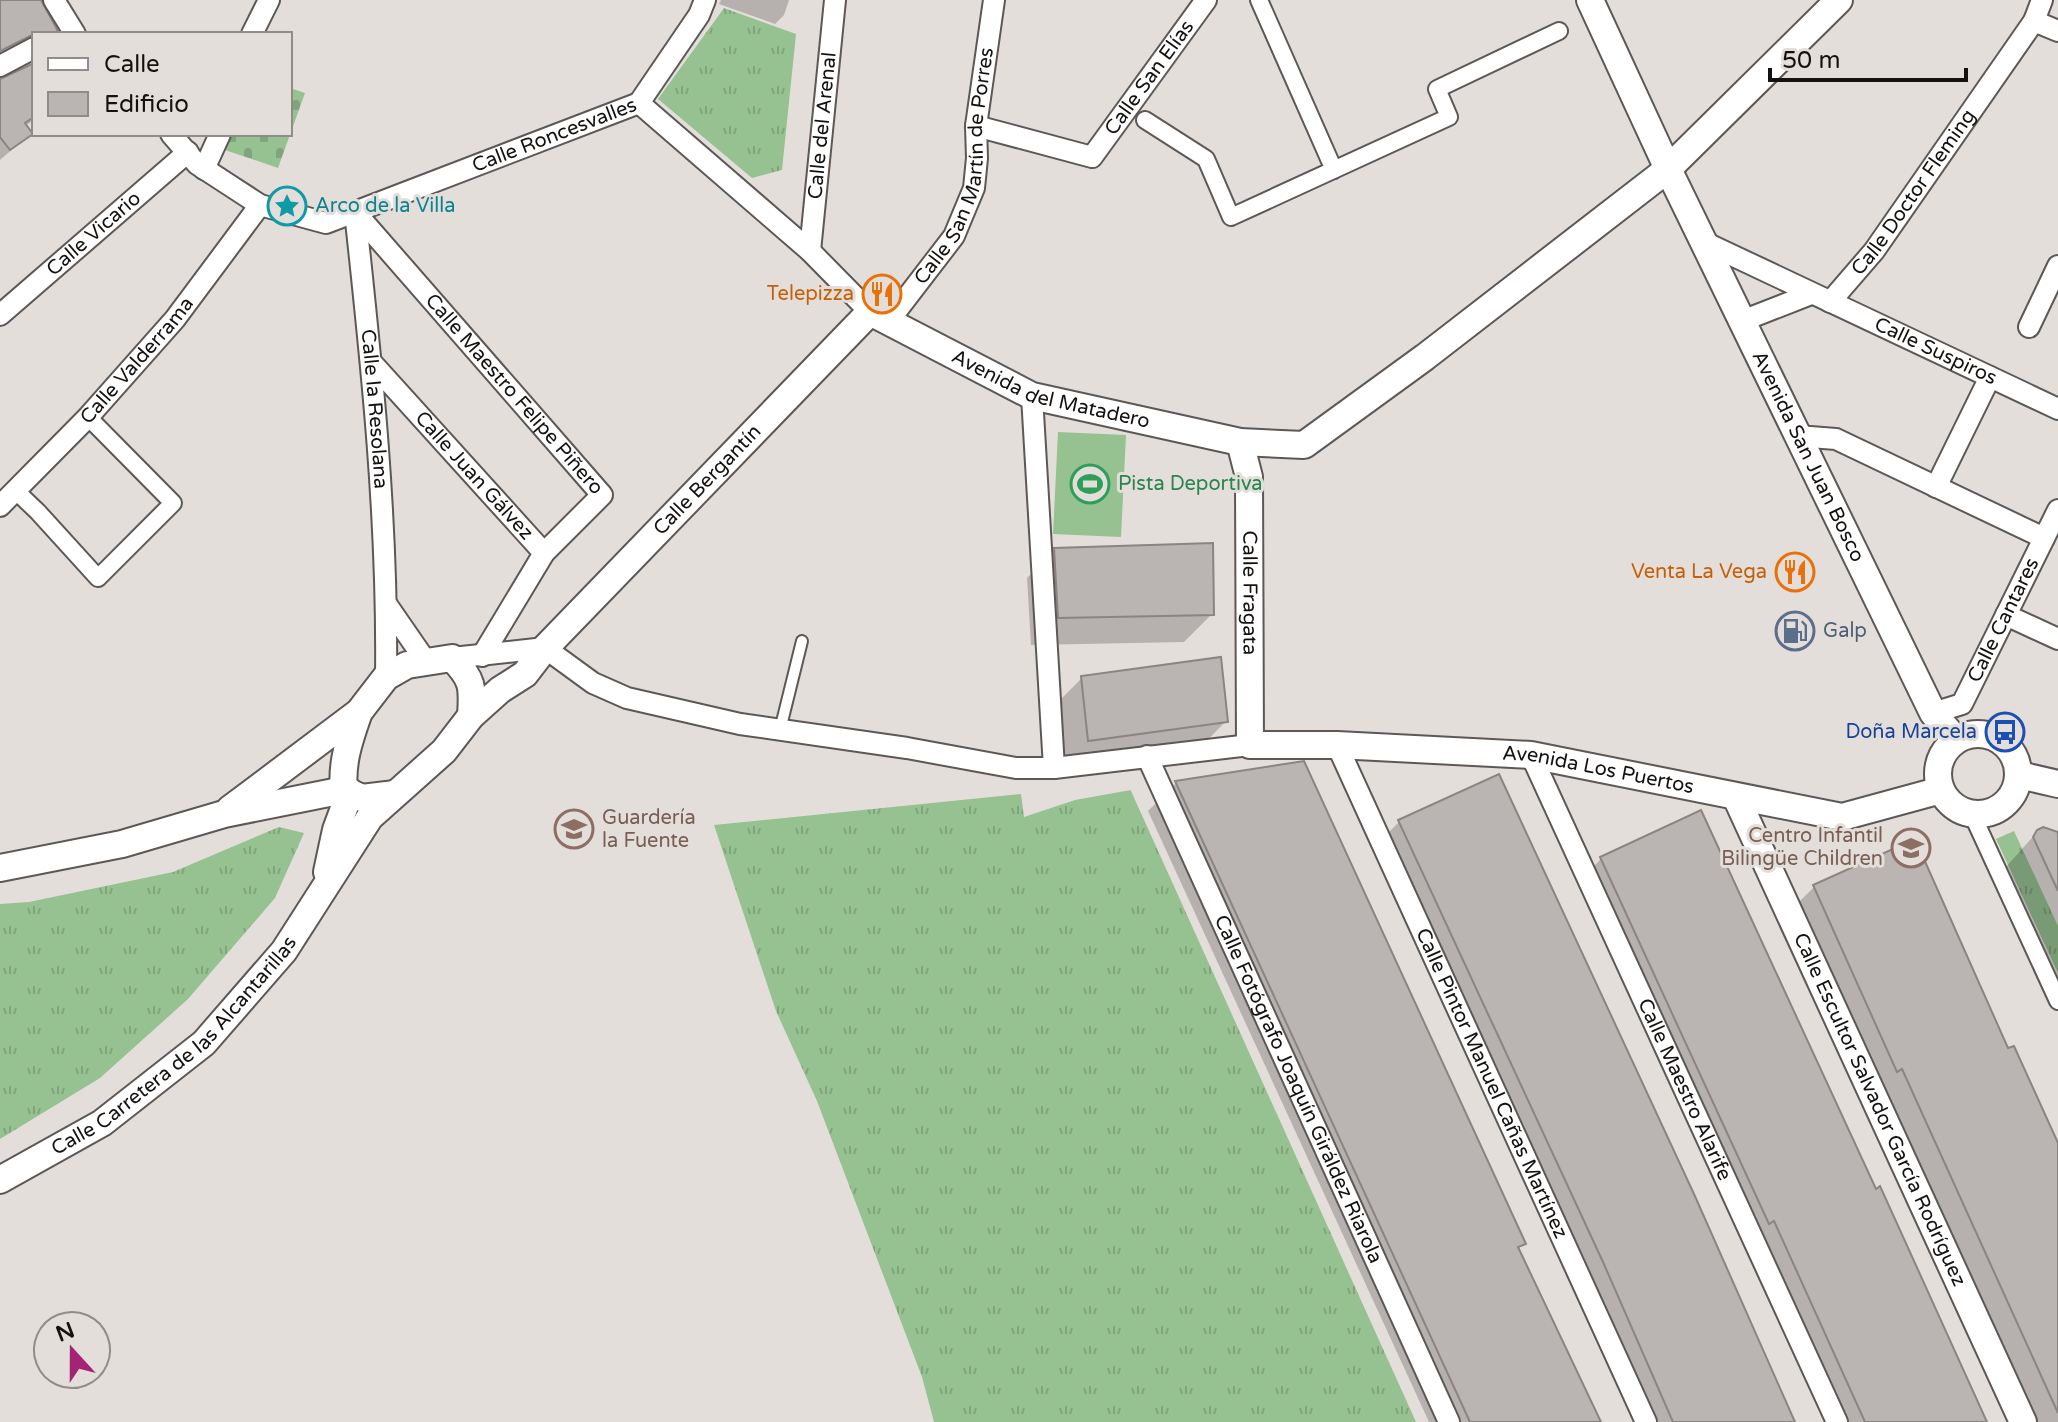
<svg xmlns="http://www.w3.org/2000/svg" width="2058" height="1422" viewBox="0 0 2058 1422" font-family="'Varela Round',sans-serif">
	<defs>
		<pattern id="grass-tufts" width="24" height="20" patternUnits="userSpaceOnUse" patternTransform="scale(2)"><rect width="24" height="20" fill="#96c191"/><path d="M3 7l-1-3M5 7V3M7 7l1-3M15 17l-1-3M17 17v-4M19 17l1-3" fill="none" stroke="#80a57c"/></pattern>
		<pattern id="cemetery-stones" width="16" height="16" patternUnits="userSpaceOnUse" patternTransform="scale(2)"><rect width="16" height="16" fill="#96c191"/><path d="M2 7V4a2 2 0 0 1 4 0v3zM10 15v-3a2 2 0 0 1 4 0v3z" fill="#80a57c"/></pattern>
	</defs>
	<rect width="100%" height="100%" fill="#e4deda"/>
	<path fill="url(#grass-tufts)" d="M 724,8 L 796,34 L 782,170 L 752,178 L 658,99 Z
		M 1131,790 L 1131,791 L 1416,1422 L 934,1422 L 922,1377 L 817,1101 L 776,1011 L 714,825 L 1021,794 L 1024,817 L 1075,800 Z
		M 279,827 L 304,833 L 275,898 L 188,999 L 100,1078 L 0,1139 L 0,904 L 29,902 L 173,872 Z
		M 2014,831 L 2058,926 L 2058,973 L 1996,839 Z"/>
	<path fill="url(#cemetery-stones)" d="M 290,88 L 305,93 L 278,168 L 225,150 L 231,134 L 290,134 Z"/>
	<path fill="#96c191" d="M 1058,432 L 1126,435 L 1121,537 L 1053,534 Z"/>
	<path fill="#0003" d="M 0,0 L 39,0 L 57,34 L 34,34 L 34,120 L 25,126 L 30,134 L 0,160 L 0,79 L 32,66 L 30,57 L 0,57 Z
		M 721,0 L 789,0 L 784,15 L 775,24 L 719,4 Z
		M 1055,550 L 1212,614 L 1184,642 L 1031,645 L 1027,578 Z
		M 1082,678 L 1226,721 L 1198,750 L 1061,768 L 1054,706 Z
		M 1176,783 L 1523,1244 L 1517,1250 L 1599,1422 L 1429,1422 L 1148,811 Z
		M 1399,822 L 1794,1422 L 1647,1422 L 1380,841 Z
		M 2038,831 L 2058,834 L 2058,980 L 2006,867 Z
		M 1601,859 L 1985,1422 L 1837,1422 L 1582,878 Z
		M 1814,887 L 2007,1051 L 2058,1148 L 2058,1422 L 2035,1422 L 1795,906 Z"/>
	<path fill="#bab4b2" stroke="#8a8482" stroke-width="2" d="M 0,0 L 41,0 L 58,31 L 50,34 L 34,34 L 0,51 Z
		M 34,63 L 34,117 L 25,123 L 33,134 L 10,150 L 0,137 L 0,79 Z
		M 1213,543 L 1214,615 L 1058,618 L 1054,548 Z
		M 1221,657 L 1228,722 L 1088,741 L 1081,676 Z
		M 1304,761 L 1526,1244 L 1518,1247 L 1601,1422 L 1470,1422 L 1175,781 Z
		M 1499,774 L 1694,1194 L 1795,1422 L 1673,1422 L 1603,1262 L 1398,820 Z
		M 1701,810 L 1876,1189 L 1880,1186 L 1987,1422 L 1865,1422 L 1774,1221 L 1769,1224 L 1600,857 Z
		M 2043,827 L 2058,832 L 2058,891 L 2033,837 L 2037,830 Z
		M 1915,839 L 2008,1048 L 2014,1046 L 2058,1143 L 2058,1413 L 1902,1069 L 1897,1072 L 1813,885 Z"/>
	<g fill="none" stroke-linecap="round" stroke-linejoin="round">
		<g stroke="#5d5855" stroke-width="14">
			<path id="service" d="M 780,730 L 802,641"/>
		</g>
		<g stroke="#5d5855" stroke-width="20">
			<path id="pedestrian" d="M 1259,0 L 1334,170
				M 1145,120 L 1206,159 L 1231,217 L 1449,117 L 1437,89 L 1559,31
				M 15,490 L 38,512 L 98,578 L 173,503 L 88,417
				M 1972,814 L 2058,1001"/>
		</g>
		<g stroke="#5d5855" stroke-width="24">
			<g id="minor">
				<path d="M 54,0 L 75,34"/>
				<path d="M 2034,21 L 2058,31"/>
				<path d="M 252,34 L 269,0"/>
				<path d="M 0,66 L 34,48"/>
				<path d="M 639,103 L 810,251 L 870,312"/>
				<path id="s1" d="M 976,126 L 1092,157 L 1206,0"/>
				<path id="s2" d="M 171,134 L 197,164 L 260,205 L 326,223 L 639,103 L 699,15 L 705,0"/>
				<path d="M 204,169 L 220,134"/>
				<path id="s3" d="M 355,212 L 602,495 L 544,553 L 482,656"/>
				<path id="s4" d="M 355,212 C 372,367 388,521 386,677"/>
				<path id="s5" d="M 1704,242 L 2058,409"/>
				<path id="s6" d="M 810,251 L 835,0"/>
				<path id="s7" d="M 1830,302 L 1874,251 L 2034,21 L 2042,0"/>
				<path id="s8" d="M 0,315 L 188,152"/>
				<path d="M 1742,321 L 1811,294"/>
				<path id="s9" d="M 888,322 L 954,236 L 974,188 L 977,158 L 976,126 L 994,0"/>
				<path d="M 2029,327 L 2058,266"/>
				<path id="s10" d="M 372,363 L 544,553"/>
				<path d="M 1032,396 L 1054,768"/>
				<path d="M 1797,436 L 1836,439 L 2044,538"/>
				<path d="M 1936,487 L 1990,377"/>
				<path id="s11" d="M 0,506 L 88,417 L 175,319 L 260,205"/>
				<path d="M 387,605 L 425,660"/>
				<path d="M 2006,615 L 2058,639"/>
				<path d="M 452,658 L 545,648 L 593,683 L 627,698 L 740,724 L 907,748 L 1016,768 L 1054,768 L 1250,745"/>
				<path id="s12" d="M 1933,713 L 1962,704 L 2058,510"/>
				<path id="s13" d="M 1337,745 L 1646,1422"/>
				<path id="s14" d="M 1531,755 L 1837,1422"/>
				<path id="s15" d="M 1147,756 L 1449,1422"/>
			</g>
		</g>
		<g stroke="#5d5855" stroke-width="30">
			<g id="tertiary">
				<path id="s16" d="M 1590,0 L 1668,169 L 1933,713 L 1956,740"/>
				<path id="s17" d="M 1240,442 L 1249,477 L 1250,745 L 1337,745 L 1531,755 L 1842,817 L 1941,790"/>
				<circle cx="1978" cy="774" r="40"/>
				<path d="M 2019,775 L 2058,784"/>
				<path d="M 344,790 C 341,762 350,738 359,712"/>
				<path id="s18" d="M 1736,797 L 2023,1422"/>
				<path d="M 230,809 L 359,712 L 386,677 L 407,665 L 452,658 C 473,679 473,687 471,716"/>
				<path d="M 0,868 L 122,844 L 224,814 L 344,790 L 362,798 L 395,794"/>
				<path d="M 327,872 L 336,830 L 350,792"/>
				<path id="s19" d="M 0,1180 L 102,1123 L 204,1043 L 284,951 L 370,817 L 444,751 L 471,716 L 500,690 L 525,674 L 545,648 L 870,312 L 1032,396 L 1240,442 L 1304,445 L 1425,357 L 1668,169 L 1839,0"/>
			</g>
		</g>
		<use href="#service" stroke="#fff" stroke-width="10"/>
		<use href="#pedestrian" stroke="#fff" stroke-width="16"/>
		<use href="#minor" stroke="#fff" stroke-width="20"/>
		<use href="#tertiary" stroke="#fff" stroke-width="26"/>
	</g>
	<defs>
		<g id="sight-ring" transform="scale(2)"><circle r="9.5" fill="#e4deda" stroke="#0f9aa8" stroke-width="1.5"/><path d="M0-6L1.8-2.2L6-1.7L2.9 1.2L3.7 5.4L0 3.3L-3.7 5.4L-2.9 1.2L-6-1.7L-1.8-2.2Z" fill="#0f9aa8"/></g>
		<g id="restaurant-ring" transform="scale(2)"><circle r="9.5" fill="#e4deda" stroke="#e8710a" stroke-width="1.5"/><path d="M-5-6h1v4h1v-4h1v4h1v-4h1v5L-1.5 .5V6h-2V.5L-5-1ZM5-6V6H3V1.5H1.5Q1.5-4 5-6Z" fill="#e8710a"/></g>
		<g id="stadium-ring" transform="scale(2)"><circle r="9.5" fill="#e4deda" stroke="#2e9e5b" stroke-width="1.5"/><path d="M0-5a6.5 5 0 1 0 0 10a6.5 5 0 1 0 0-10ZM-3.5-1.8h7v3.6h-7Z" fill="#2e9e5b"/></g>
		<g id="fuel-ring" transform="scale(2)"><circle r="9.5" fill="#e4deda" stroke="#5c6f8a" stroke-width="1.5"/><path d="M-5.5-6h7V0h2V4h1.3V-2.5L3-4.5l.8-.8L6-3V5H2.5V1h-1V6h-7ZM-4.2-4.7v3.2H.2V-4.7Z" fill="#5c6f8a"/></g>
		<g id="bus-ring" transform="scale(2)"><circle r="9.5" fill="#e4deda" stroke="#1a4fb4" stroke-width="1.5"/><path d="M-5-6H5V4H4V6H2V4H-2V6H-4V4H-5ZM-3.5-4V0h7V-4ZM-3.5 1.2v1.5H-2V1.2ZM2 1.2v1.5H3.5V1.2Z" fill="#1a4fb4"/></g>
		<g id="school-ring" transform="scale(2)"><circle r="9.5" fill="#e4deda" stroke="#8d6e63" stroke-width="1.5"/><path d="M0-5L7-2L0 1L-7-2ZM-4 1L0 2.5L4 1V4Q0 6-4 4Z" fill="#8d6e63"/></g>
	</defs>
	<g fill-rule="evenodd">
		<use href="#sight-ring" x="287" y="206"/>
		<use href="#restaurant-ring" x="882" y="294"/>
		<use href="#stadium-ring" x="1090" y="484"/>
		<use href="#restaurant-ring" x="1795" y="572"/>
		<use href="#fuel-ring" x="1795" y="631"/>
		<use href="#bus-ring" x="2005" y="732"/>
		<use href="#school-ring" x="574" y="829"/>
		<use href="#school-ring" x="1911" y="848"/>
	</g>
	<g text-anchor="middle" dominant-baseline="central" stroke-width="6" stroke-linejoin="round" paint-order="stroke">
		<g font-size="20" fill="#141210" stroke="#e4deda">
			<text stroke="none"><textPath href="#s1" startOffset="218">Calle San Elías</textPath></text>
			<text stroke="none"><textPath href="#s6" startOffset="126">Calle del Arenal</textPath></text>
			<text stroke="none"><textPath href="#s2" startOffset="428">Calle Roncesvalles</textPath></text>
			<text stroke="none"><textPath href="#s9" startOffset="176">Calle San Martín de Porres</textPath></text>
			<text stroke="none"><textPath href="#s7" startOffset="138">Calle Doctor Fleming</textPath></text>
			<text stroke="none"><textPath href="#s8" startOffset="124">Calle Vicario</textPath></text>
			<text stroke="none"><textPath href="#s5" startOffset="256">Calle Suspiros</textPath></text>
			<text stroke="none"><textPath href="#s11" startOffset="200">Calle Valderrama</textPath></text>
			<text stroke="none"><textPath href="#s19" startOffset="1438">Avenida del Matadero</textPath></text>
			<text stroke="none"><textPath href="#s3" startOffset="242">Calle Maestro Felipe Piñero</textPath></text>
			<text stroke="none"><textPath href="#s4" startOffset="198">Calle la Resolana</textPath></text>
			<text stroke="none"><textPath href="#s16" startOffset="506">Avenida San Juan Bosco</textPath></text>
			<text stroke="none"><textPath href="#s10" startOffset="152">Calle Juan Gálvez</textPath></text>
			<text stroke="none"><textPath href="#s19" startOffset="1006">Calle Bergantín</textPath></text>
			<text stroke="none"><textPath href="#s17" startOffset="152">Calle Fragata</textPath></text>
			<text stroke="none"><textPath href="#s12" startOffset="124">Calle Cantares</textPath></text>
			<text stroke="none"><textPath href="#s17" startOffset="654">Avenida Los Puertos</textPath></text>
			<text stroke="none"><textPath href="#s19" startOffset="222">Calle Carretera de las Alcantarillas</textPath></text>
			<text stroke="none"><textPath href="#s13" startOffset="372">Calle Pintor Manuel Cañas Martínez</textPath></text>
			<text stroke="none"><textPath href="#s15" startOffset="366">Calle Fotógrafo Joaquín Giráldez Riarola</textPath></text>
			<text stroke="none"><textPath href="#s14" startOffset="368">Calle Maestro Alarife</textPath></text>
			<text stroke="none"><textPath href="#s18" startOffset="344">Calle Escultor Salvador García Rodríguez</textPath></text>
		</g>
		<g font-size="20" fill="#0d838f" stroke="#e4deda" text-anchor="start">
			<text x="315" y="206">Arco de la Villa</text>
		</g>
		<g font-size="20" fill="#c56008" stroke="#e4deda" text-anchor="end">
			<text x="854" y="294">Telepizza</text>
			<text x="1767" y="572">Venta La Vega</text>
		</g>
		<g font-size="20" fill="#27864d" stroke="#e4deda" text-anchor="start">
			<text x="1118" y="484">Pista Deportiva</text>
		</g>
		<g font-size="20" fill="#4e5e75" stroke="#e4deda" text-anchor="start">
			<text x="1823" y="631">Galp</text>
		</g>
		<g font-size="20" fill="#164399" stroke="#e4deda" text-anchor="end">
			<text x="1977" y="732">Doña Marcela</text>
		</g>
		<g font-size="20" fill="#785e54" stroke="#e4deda" text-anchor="start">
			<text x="602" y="818">Guardería<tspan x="602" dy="23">la Fuente</tspan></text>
			<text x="1883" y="836" text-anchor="end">Centro Infantil<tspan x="1883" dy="23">Bilingüe Children</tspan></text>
		</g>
	</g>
	<rect x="32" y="32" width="260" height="104" fill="#e4deda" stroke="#918c89" stroke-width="2"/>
	<rect x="48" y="58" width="40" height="12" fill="#ffffff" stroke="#918c89" stroke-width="2"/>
	<text x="104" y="72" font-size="24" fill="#141210">Calle</text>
	<rect x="48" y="92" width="40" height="24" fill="#bab4b2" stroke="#918c89" stroke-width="2"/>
	<text x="104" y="112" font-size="24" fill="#141210">Edificio</text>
	<g transform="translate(72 1350) rotate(339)"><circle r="38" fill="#e4deda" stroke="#918c89" stroke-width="2"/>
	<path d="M0-6L14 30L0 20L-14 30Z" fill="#a32375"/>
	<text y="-12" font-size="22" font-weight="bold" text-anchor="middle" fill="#141210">N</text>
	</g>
	<path d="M1770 68v12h196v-12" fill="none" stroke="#141210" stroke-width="4"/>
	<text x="1782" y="68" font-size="24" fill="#141210" stroke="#e4deda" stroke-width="6" paint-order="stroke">50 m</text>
</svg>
